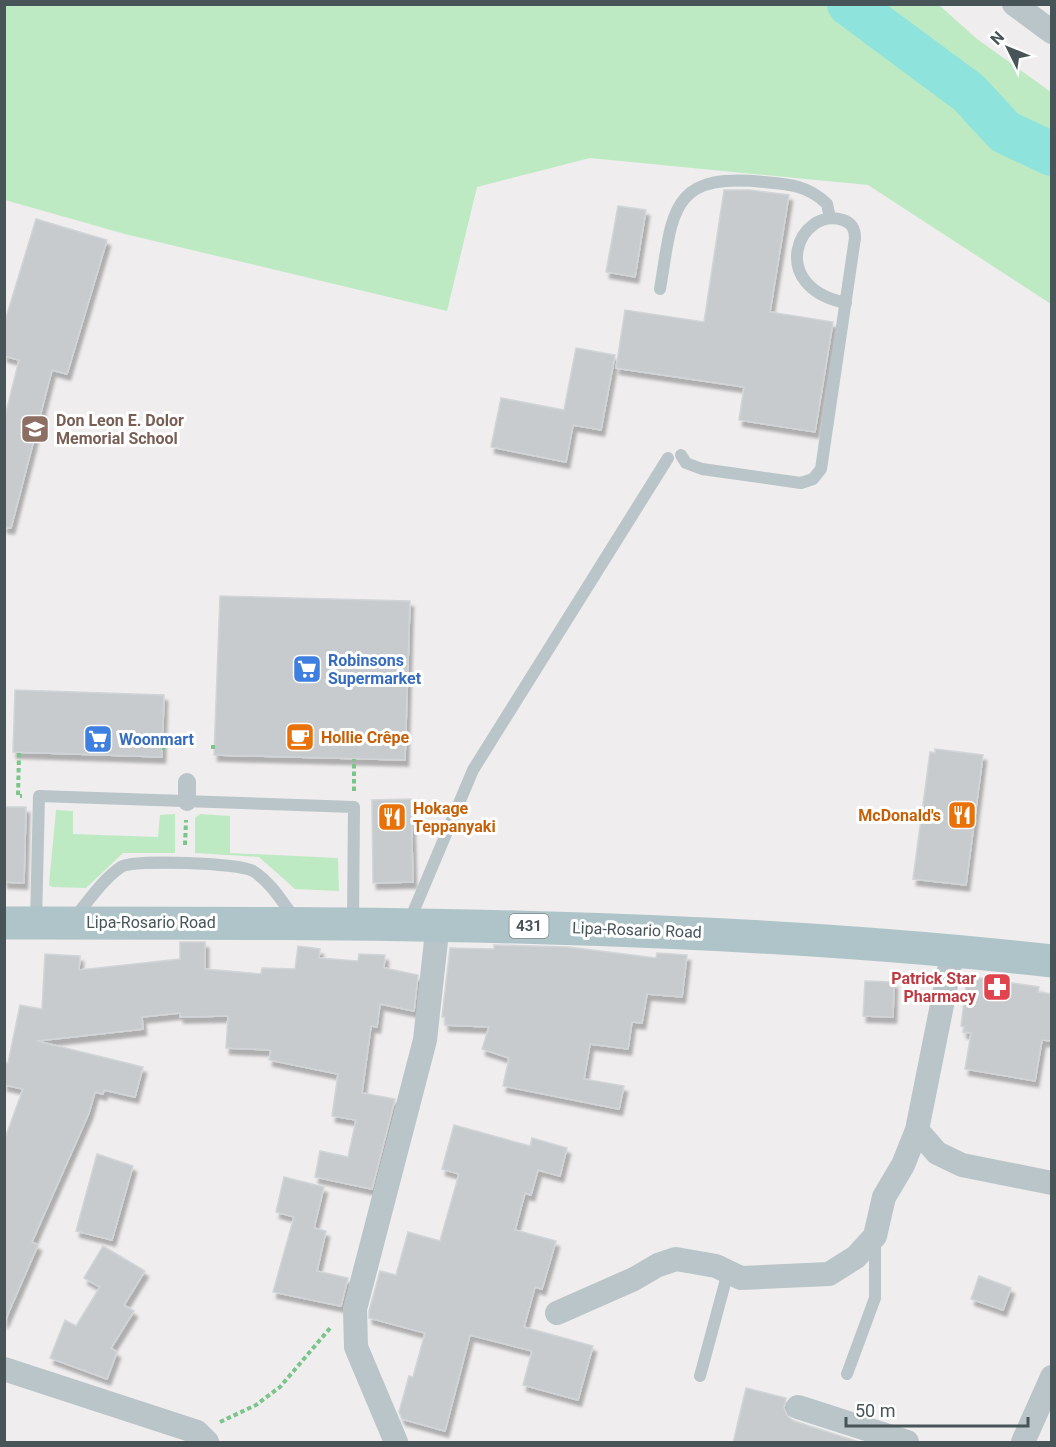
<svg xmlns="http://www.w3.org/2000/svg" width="1056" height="1447" viewBox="0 0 1056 1447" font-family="Roboto,sans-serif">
	<defs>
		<filter id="shadow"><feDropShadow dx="3.5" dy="6" stdDeviation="1.5" flood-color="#0004"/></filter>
	</defs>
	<rect width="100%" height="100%" fill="#efeded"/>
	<path fill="#beeac3" d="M 4,5 L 939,5 L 977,39 L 1051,92 L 1051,304 L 868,185 L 590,158 L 477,187 L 447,311 L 125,234 L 5,200 Z
		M 56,810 L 73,811 L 73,834 L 158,837 L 160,815 L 175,814 L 175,853 L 123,853 L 86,888 L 52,887 L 49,885 Z
		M 200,814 L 230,816 L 230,853 L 338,858 L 339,891 L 295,889 L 259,857 L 195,853 L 195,818 Z"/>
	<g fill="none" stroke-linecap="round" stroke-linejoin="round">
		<path stroke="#8fe3dd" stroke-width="44" d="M 849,4 L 969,93 L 1005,132 L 1052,154"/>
	</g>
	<path fill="#c7cbce" stroke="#d1d5d8" stroke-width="1.5" filter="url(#shadow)" d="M 724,190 L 750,190 L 789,195 L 770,312 L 833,322 L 815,432 L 739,420 L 744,387 L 616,368 L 625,310 L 704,322 Z
		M 618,206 L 646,210 L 635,277 L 606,272 Z
		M 36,219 L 107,240 L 67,374 L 52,370 L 11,528 L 4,527 L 4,420 L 19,360 L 4,356 L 4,324 Z
		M 576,348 L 615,355 L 601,430 L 573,425 L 566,462 L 491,447 L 501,398 L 564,410 Z
		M 220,596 L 410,601 L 405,760 L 214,755 Z
		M 15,690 L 164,695 L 162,757 L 13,752 Z
		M 935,749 L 983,755 L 966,885 L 913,879 L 930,752 L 935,753 Z
		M 411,799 L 413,882 L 373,883 L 372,800 Z
		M 4,807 L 26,807 L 24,883 L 4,882 Z
		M 180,942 L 205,942 L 205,969 L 261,974 L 262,968 L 295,969 L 298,946 L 320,949 L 319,958 L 358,961 L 359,954 L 385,955 L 384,968 L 418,975 L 414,1011 L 380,1004 L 377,1027 L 371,1026 L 362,1093 L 395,1099 L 372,1189 L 315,1177 L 320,1151 L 348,1157 L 356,1120 L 332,1116 L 338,1074 L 269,1060 L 271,1050 L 226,1048 L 228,1016 L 180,1017 L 180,1013 L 142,1017 L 143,1029 L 37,1041 L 143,1067 L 135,1097 L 104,1090 L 103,1094 L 95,1092 L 89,1113 L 32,1242 L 38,1245 L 4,1323 L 4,1141 L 23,1089 L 4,1085 L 4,1062 L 8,1063 L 20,1005 L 42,1009 L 45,954 L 80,956 L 79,970 L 180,959 Z
		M 494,945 L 568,947 L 656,958 L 657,953 L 687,955 L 682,997 L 647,994 L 642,1023 L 632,1022 L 628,1049 L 590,1044 L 584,1079 L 624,1086 L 619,1109 L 503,1086 L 509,1058 L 482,1049 L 489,1027 L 445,1025 L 445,1017 L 442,1017 L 450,948 L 494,949 Z
		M 972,977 L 1039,987 L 1038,992 L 1052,994 L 1052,1041 L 1042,1040 L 1035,1081 L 965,1069 L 971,1033 L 963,1032 L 964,1027 L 961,1026 L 966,986 L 970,987 Z
		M 865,981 L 894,982 L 893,1017 L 863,1016 Z
		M 454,1125 L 530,1146 L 532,1138 L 567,1148 L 560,1176 L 538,1170 L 531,1195 L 525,1193 L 515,1230 L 556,1241 L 542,1289 L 535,1287 L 524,1327 L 593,1346 L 578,1400 L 523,1385 L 532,1351 L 470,1335 L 445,1431 L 402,1419 L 399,1412 L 409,1376 L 413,1377 L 425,1333 L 369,1318 L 369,1311 L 380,1271 L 396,1275 L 408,1232 L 440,1241 L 459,1174 L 442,1169 Z
		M 97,1154 L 133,1166 L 112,1240 L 76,1231 Z
		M 284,1177 L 324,1187 L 314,1228 L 326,1231 L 317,1271 L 348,1278 L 341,1306 L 273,1292 L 294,1217 L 276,1212 Z
		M 103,1246 L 145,1271 L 124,1305 L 134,1311 L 111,1348 L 117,1352 L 107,1379 L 50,1358 L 65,1320 L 76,1326 L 100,1287 L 84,1278 Z
		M 979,1276 L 1011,1288 L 1003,1310 L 971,1299 Z
		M 746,1388 L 786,1398 L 784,1408 L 787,1416 L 794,1421 L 862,1443 L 733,1443 Z"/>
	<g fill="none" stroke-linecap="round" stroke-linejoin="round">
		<path stroke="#79c58a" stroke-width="4" stroke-dasharray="4.5 3" stroke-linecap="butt" d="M 211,747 L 215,747
			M 162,748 L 165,748
			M 19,753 L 18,796 L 22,796
			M 354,791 L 354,759
			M 185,845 L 186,820
			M 220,1422 L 256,1405 L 280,1387 L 331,1327"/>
		<path stroke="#b9c5c8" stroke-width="12" d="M 660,289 C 673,212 669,172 764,182 C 788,184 808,185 827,204 L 830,218
			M 681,455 L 686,463 L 702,469 L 801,483 L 813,479 L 821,469 L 855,238 C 855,229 852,223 843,220 C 798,206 766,287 846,303
			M 74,918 C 88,902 103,879 121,867 C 134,859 239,863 253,871 C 271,882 283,903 295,919
			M 36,922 L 39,796 L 354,807 L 353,922
			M 409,922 L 473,770 L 668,458
			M 847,1374 L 875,1298 L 875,1240
			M 700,1376 L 728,1272"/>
		<path stroke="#b9c5c8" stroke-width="18" d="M 187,802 L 187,782"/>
		<path stroke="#b9c5c8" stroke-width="24" d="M 1014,4 L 1052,32
			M 917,1130 L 953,950
			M 557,1313 L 634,1279 L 658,1265 L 676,1259 L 716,1266 L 741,1278 L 829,1274 L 856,1257 L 875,1236 L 884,1197 L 903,1165 L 917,1130 L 937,1153 L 962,1165 L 1052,1183
			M 4,1369 L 197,1432 L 207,1442
			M 798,1407 L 907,1442
			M 396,1442 L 356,1347 L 355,1309 L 425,1040 L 438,923
			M 1023,1442 L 1052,1377"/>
		<path stroke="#aec4c9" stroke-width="33" d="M 4,923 C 354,923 703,922 1052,961"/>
	</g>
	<defs>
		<g id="school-square" transform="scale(1.5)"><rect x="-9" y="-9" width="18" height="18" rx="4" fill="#8d6e63" stroke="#fff"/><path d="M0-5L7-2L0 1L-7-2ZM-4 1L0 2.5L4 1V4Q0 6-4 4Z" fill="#fff"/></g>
		<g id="supermarket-square" transform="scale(1.5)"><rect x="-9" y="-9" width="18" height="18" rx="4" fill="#3f7fe0" stroke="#fff"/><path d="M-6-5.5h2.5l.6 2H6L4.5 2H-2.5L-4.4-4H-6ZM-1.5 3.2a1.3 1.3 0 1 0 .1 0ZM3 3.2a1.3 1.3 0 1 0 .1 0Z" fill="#fff"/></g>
		<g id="cafe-square" transform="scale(1.5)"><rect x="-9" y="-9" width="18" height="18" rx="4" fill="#e8710a" stroke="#fff"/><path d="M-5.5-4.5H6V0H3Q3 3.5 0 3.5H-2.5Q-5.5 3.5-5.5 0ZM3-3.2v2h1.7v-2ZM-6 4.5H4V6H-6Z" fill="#fff"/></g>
		<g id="restaurant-square" transform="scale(1.5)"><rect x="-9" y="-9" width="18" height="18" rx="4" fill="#e8710a" stroke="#fff"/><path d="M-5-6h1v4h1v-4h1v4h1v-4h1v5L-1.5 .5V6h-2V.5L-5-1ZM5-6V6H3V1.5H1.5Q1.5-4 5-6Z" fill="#fff"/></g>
		<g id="pharmacy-square" transform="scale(1.5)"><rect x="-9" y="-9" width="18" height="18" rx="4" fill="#e0444e" stroke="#fff"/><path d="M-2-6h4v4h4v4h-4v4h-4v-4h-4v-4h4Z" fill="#fff"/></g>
	</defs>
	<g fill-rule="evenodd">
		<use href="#school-square" x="35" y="429"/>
		<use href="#supermarket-square" x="307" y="669"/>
		<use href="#cafe-square" x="300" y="737"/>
		<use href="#supermarket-square" x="98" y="739"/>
		<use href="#restaurant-square" x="962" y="815"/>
		<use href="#restaurant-square" x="392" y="817"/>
		<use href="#pharmacy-square" x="997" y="987"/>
	</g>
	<g text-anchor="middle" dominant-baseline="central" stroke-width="6" stroke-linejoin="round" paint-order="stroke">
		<rect fill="#fff" stroke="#7e888a" stroke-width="1.5" x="509.5" y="914" width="39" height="24" rx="4.5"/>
		<g font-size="15" font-weight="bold" fill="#475558">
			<text x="529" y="926">431</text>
		</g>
		<g font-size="16" font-weight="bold" fill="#785e54" stroke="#fff" text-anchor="start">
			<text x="56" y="420">Don Leon E. Dolor<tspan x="56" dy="18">Memorial School</tspan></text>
		</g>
		<g font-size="16" font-weight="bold" fill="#366cbe" stroke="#fff" text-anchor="start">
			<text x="328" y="660">Robinsons<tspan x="328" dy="18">Supermarket</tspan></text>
			<text x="119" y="739">Woonmart</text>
		</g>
		<g font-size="16" font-weight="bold" fill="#c56008" stroke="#fff" text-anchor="start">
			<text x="321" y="737">Hollie Crêpe</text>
			<text x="413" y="808">Hokage<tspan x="413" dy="18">Teppanyaki</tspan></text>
			<text x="941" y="815" text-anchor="end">McDonald's</text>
		</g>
		<g font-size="16" fill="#475558" stroke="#fff">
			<text x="151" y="922">Lipa-Rosario Road</text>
			<text transform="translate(637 930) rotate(2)">Lipa-Rosario Road</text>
		</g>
		<g font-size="16" font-weight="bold" fill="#be3a42" stroke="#fff" text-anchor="end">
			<text x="976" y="978">Patrick Star<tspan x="976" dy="18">Pharmacy</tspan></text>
		</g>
	</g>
	<rect width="1056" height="1447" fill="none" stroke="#475558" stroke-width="12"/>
	<g transform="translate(1008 48) rotate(313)" stroke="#ffffff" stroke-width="4.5" paint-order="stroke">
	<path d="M0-4.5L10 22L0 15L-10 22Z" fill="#475558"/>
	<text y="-9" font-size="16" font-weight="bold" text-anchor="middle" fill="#475558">N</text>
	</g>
	<path d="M846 1417v9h182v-9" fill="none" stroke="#475558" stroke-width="3"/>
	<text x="855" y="1417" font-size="18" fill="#475558" stroke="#ffffff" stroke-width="4.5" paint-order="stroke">50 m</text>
</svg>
